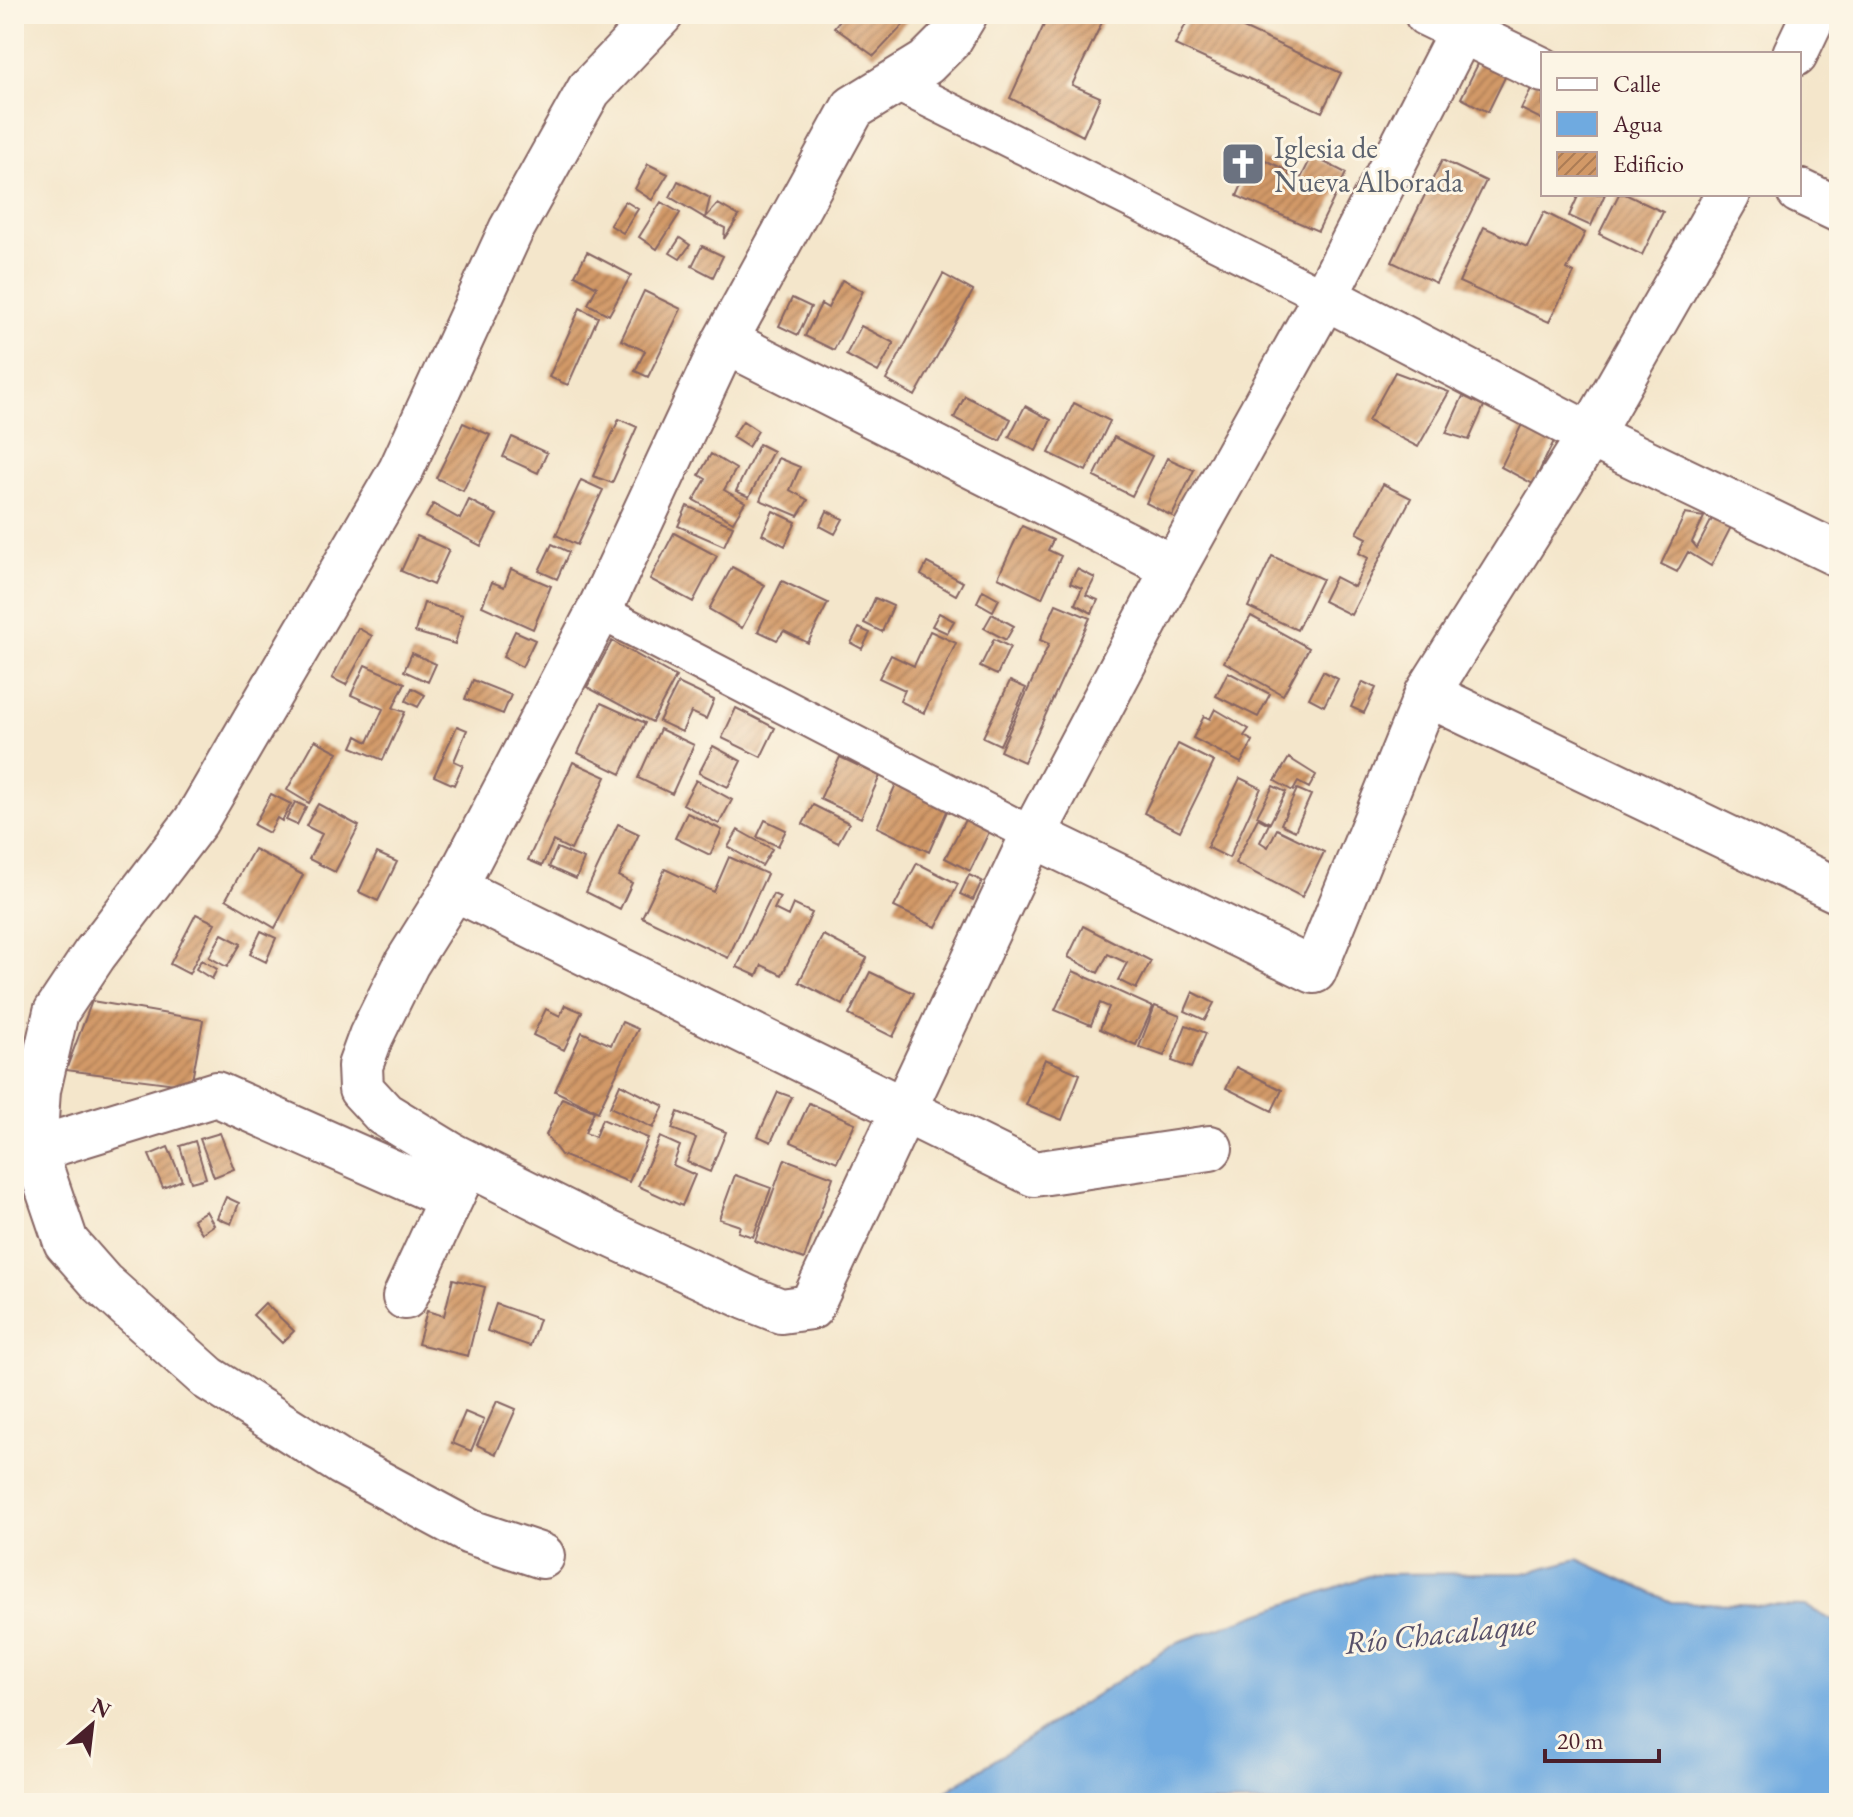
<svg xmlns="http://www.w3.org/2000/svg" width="1853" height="1817" viewBox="0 0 1853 1817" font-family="'EB Garamond',serif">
	<defs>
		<pattern id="building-hatch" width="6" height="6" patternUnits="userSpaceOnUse" patternTransform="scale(2)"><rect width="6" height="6" fill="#d29967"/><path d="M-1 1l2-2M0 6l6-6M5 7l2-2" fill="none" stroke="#ac7c55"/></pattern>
	</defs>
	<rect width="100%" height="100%" fill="#fcf5e5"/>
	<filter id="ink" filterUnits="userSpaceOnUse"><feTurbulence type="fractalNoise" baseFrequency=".0125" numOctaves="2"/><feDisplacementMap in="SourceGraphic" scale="16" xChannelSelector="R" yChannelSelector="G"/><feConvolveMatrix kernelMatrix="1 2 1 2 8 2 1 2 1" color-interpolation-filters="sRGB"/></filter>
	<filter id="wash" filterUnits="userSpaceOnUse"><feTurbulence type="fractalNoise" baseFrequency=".006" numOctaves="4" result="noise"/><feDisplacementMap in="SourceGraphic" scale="32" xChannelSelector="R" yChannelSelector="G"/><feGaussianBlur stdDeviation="1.8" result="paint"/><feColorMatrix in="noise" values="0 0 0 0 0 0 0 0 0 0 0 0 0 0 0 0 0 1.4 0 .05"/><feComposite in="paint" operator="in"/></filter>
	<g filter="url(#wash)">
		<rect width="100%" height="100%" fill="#f4e6cb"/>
		<path fill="#6faae0" stroke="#5c6486" stroke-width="2" d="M 1578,1559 L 1671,1602 L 1806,1606 L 1839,1624 L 1839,1803 L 928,1803 L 1178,1642 L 1374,1574 L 1524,1573 Z"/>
		<g id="blocks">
			<path fill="url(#building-hatch)" d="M 845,14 L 898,14 L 908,20 L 874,56 L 834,27 Z
				M 1049,14 L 1106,14 L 1072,85 L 1100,97 L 1083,136 L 1010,98 Z
				M 1191,14 L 1213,14 L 1341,73 L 1322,112 L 1175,45 Z
				M 1483,54 L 1510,67 L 1488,112 L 1461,98 Z
				M 1535,81 L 1543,85 L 1543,120 L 1521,109 Z
				M 1255,155 L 1290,172 L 1286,180 L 1298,184 L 1312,156 L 1346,173 L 1318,231 L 1237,196 Z
				M 1442,160 L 1486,181 L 1436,283 L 1392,262 Z
				M 648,164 L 668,174 L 652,200 L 635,189 Z
				M 678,181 L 710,198 L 705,218 L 718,204 L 739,216 L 724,239 L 725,228 L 705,218 L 670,197 Z
				M 1579,194 L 1605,194 L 1591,226 L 1569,216 Z
				M 1619,194 L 1625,194 L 1663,212 L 1642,255 L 1599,234 Z
				M 625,201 L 638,209 L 623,233 L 610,225 Z
				M 661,202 L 680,213 L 657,249 L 639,237 Z
				M 1544,212 L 1585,233 L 1567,269 L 1574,273 L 1549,322 L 1459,282 L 1484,227 L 1527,247 Z
				M 680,238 L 690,245 L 680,259 L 670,253 Z
				M 702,246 L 723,256 L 713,277 L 692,266 Z
				M 587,252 L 631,275 L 609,315 L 588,304 L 597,287 L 575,275 Z
				M 943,274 L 973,291 L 915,396 L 886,380 Z
				M 842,280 L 863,291 L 834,350 L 805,336 L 821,304 L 828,308 Z
				M 644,291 L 681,309 L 648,377 L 635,371 L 645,351 L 621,340 Z
				M 792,298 L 811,307 L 798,335 L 779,326 Z
				M 580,308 L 598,317 L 568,385 L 549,377 Z
				M 861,326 L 894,343 L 878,372 L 846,355 Z
				M 1395,372 L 1449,392 L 1418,447 L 1368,421 Z
				M 965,396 L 1011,419 L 1000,441 L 954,418 Z
				M 1463,396 L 1484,406 L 1469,440 L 1446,433 Z
				M 1074,403 L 1110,421 L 1086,471 L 1049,453 Z
				M 1025,406 L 1051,420 L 1036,451 L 1009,437 Z
				M 619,419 L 637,427 L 612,483 L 593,476 Z
				M 1524,420 L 1556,437 L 1533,484 L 1501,467 Z
				M 743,421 L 758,431 L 748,447 L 732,437 Z
				M 463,423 L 490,435 L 463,491 L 436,478 Z
				M 512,437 L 547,453 L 538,473 L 503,457 Z
				M 1114,437 L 1152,456 L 1132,496 L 1094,477 Z
				M 759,444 L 773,451 L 749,497 L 736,491 Z
				M 711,454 L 736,469 L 724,490 L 745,502 L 733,522 L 694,500 L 706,479 L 699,475 Z
				M 778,458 L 800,467 L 790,490 L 808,500 L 798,516 L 760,500 Z
				M 1167,458 L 1194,470 L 1172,516 L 1146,503 Z
				M 581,480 L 603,490 L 577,545 L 556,535 Z
				M 1383,484 L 1411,498 L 1351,615 L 1323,601 L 1335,577 L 1354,587 L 1368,558 L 1359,553 L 1367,538 L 1357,533 Z
				M 469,500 L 497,515 L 481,546 L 426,517 L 433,504 L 460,519 Z
				M 687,506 L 733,526 L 724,546 L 678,526 Z
				M 773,511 L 796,522 L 785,546 L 762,534 Z
				M 827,511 L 843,519 L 835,534 L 820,526 Z
				M 1685,514 L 1704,517 L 1692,542 L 1697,548 L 1713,517 L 1731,527 L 1711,566 L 1688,552 L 1677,572 L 1661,564 Z
				M 1022,526 L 1053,540 L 1048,550 L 1061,556 L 1042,598 L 998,577 Z
				M 674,533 L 717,556 L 693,602 L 650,579 Z
				M 417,536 L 449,550 L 433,585 L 401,571 Z
				M 552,544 L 569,552 L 557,579 L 539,571 Z
				M 1272,556 L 1322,579 L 1297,630 L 1248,607 Z
				M 927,563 L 963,582 L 956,595 L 921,575 Z
				M 732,567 L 765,585 L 742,628 L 709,609 Z
				M 511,569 L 551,586 L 533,629 L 482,606 L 492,582 L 504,587 Z
				M 1077,569 L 1095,578 L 1086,595 L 1098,600 L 1092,613 L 1075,604 L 1082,588 L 1070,583 Z
				M 782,581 L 828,603 L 808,643 L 784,631 L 777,640 L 758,631 Z
				M 983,590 L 999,599 L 993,611 L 977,602 Z
				M 875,598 L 893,606 L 882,632 L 864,623 Z
				M 424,603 L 463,615 L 455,644 L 415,632 Z
				M 1056,604 L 1090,618 L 1024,762 L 1000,751 L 1049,644 L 1040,640 Z
				M 939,613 L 954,621 L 947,633 L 932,626 Z
				M 992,614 L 1014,626 L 1006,640 L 984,628 Z
				M 1251,616 L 1309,648 L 1283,695 L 1224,662 Z
				M 358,628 L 372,636 L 346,685 L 332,678 Z
				M 859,628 L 870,633 L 862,649 L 851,643 Z
				M 515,631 L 535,640 L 522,667 L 503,657 Z
				M 930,631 L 956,643 L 924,713 L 900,701 L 905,690 L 879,678 L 891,655 L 914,666 Z
				M 994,639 L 1010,647 L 997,675 L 980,667 Z
				M 612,641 L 676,677 L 652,722 L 587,687 Z
				M 412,653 L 436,664 L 428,682 L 404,671 Z
				M 365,665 L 405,683 L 393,708 L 405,712 L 383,760 L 352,747 L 357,736 L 368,742 L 383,709 L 351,695 Z
				M 1323,671 L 1338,679 L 1324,706 L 1309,698 Z
				M 1228,672 L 1270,694 L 1258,717 L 1216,696 Z
				M 473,680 L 511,695 L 503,714 L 465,699 Z
				M 1010,681 L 1026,688 L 1000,745 L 983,737 Z
				M 1363,682 L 1376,688 L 1364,713 L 1351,707 Z
				M 678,683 L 714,700 L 706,719 L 691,712 L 682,732 L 659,721 Z
				M 412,688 L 425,695 L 418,707 L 406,701 Z
				M 601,703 L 645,723 L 621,774 L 578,753 Z
				M 736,708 L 775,728 L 761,757 L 722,738 Z
				M 1215,709 L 1249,729 L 1244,736 L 1253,741 L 1241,763 L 1193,738 L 1204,716 L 1210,719 Z
				M 457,726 L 467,730 L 454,761 L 463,765 L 454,785 L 434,776 Z
				M 660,729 L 694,745 L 672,794 L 638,778 Z
				M 315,740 L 338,752 L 309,803 L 287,790 Z
				M 1178,744 L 1214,762 L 1180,831 L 1144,813 Z
				M 713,746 L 741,761 L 728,787 L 699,773 Z
				M 840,757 L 880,776 L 861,818 L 820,799 Z
				M 1289,758 L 1316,775 L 1309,788 L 1298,782 L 1293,791 L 1275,781 Z
				M 573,762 L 606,777 L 571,850 L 553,841 L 542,866 L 528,860 Z
				M 1240,778 L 1261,788 L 1229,858 L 1207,847 Z
				M 696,780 L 732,800 L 719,824 L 683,804 Z
				M 896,784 L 948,809 L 929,852 L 877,827 Z
				M 1273,786 L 1286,792 L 1270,823 L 1257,816 Z
				M 1297,789 L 1311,795 L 1295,831 L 1281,824 Z
				M 271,794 L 291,804 L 282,821 L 277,818 L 269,833 L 254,825 Z
				M 295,802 L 306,807 L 297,825 L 286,820 Z
				M 318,804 L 359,826 L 335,872 L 309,859 L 322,834 L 306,826 Z
				M 813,805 L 849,823 L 838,843 L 803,824 Z
				M 687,813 L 722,830 L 710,855 L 675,838 Z
				M 968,814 L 992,826 L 970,871 L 945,858 Z
				M 1258,818 L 1269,824 L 1260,842 L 1268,847 L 1277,829 L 1324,852 L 1302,897 L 1235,863 Z
				M 765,820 L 786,830 L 778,846 L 757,837 Z
				M 618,824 L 639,834 L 619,876 L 632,883 L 620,909 L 586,892 Z
				M 738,830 L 772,849 L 762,866 L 728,847 Z
				M 557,848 L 584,859 L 576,879 L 549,867 Z
				M 254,849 L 303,875 L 275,928 L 226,899 Z
				M 377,853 L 397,862 L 378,901 L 359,892 Z
				M 729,857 L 767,874 L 728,958 L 642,917 L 665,869 L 714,892 Z
				M 917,863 L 958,884 L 936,927 L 894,907 Z
				M 969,875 L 982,881 L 973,900 L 960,894 Z
				M 773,894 L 780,897 L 774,909 L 788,916 L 793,904 L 812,913 L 782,975 L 762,965 L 757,976 L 737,967 Z
				M 196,914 L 215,923 L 189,974 L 170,964 Z
				M 1083,926 L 1151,961 L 1136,989 L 1118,980 L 1127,963 L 1108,954 L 1098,973 L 1068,957 Z
				M 261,931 L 276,938 L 266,962 L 250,954 Z
				M 222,934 L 241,944 L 227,967 L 209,957 Z
				M 823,935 L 867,958 L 843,1005 L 799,982 Z
				M 201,960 L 217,969 L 212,979 L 196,969 Z
				M 1073,971 L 1153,1007 L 1136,1045 L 1100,1029 L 1109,1007 L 1100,1003 L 1091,1025 L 1055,1010 Z
				M 870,972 L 914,993 L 893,1037 L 849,1015 Z
				M 1193,992 L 1214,1003 L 1205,1020 L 1185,1011 Z
				M 92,1001 L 203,1020 L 191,1086 L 66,1070 Z
				M 565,1005 L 582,1012 L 564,1050 L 533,1035 L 546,1009 L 560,1016 Z
				M 1155,1006 L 1180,1016 L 1164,1056 L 1139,1047 Z
				M 622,1022 L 638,1029 L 598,1112 L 555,1091 L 582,1032 L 611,1045 Z
				M 1186,1025 L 1206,1033 L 1191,1068 L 1172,1061 Z
				M 1045,1059 L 1080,1074 L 1062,1120 L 1026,1105 Z
				M 1236,1067 L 1282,1090 L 1272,1111 L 1226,1088 Z
				M 620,1084 L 664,1106 L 653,1128 L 610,1107 Z
				M 778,1092 L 792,1097 L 771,1142 L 758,1136 Z
				M 562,1098 L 594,1111 L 585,1133 L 595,1137 L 602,1119 L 648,1138 L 629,1182 L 561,1155 L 546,1135 Z
				M 809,1103 L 855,1123 L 837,1162 L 791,1142 Z
				M 678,1112 L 726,1132 L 710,1172 L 687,1162 L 696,1138 L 672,1129 Z
				M 220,1133 L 234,1169 L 214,1177 L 200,1139 Z
				M 660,1137 L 680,1146 L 673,1165 L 695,1175 L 682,1206 L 638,1186 Z
				M 195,1141 L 206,1178 L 191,1182 L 180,1146 Z
				M 168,1147 L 182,1180 L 163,1188 L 149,1155 Z
				M 785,1159 L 833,1177 L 804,1259 L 755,1241 Z
				M 735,1175 L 771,1188 L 753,1237 L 738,1232 L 740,1226 L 719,1219 Z
				M 226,1197 L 239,1203 L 231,1224 L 217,1218 Z
				M 206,1211 L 214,1225 L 202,1233 L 193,1219 Z
				M 453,1279 L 485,1287 L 468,1356 L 418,1344 L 427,1311 L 444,1316 Z
				M 265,1303 L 294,1331 L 282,1343 L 253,1315 Z
				M 496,1304 L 539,1319 L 530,1346 L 487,1331 Z
				M 497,1401 L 516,1409 L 496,1454 L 477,1445 Z
				M 465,1412 L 484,1420 L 471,1451 L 452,1443 Z"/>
		</g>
	</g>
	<g filter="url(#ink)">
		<use href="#blocks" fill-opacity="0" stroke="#866563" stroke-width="2"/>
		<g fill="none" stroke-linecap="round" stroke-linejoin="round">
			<g stroke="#866563" stroke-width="38">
				<path id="pedestrian" d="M 895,83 L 1325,297
					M 599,611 L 1033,835"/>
			</g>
			<g stroke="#866563" stroke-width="48">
				<path id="minor" d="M 965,14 L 950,39 L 926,63 L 853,108 L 725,341 L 599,611 L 454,888 L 407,963 L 371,1036 L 360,1066 L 361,1089 L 384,1114 L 453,1156 L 603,1231 L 748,1298 L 781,1311 L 811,1307 L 1033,835 L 1174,568 L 1325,297 L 1470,14
					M 1427,14 L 1543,70
					M 1795,54 L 1814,14
					M 1799,191 L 1839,210
					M 1325,297 L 1590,435 L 1839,555
					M 725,341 L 1174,568
					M 1427,694 L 1839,891
					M 1033,835 L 1314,971 L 1427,694 L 1590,435 L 1728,194
					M 454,888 L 1034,1174 L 1210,1148
					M 14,1156 L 216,1094 L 451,1198
					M 405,1297 L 463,1172
					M 542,1556 L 470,1532 L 342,1463 L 208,1378 L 102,1283 L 66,1242 L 34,1148 L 38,1090 L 56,1012 L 94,955 L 196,821 L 401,470 L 511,230 L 589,90 L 661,14"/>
			</g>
			<use href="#pedestrian" stroke="#fff" stroke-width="34"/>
			<use href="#minor" stroke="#fff" stroke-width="44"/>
		</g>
	</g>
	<defs>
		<g id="church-square" transform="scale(2.3)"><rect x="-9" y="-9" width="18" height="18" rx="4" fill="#6b7280" stroke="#fcf5e5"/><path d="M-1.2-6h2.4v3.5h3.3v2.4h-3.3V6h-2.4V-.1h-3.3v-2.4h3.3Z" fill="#fff"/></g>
	</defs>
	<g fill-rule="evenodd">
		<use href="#church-square" x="1243" y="164"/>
	</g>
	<g text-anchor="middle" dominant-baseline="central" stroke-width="6" stroke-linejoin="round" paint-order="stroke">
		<g font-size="30" fill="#5b616d" stroke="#fcf5e5" text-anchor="start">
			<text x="1274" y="147">Iglesia de<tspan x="1274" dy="34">Nueva Alborada</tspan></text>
		</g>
		<g font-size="32" font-style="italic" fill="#57506a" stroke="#fcf5e5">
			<text transform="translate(1440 1633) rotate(-6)">Río Chacalaque</text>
		</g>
	</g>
	<rect width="1853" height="1817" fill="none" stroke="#fcf5e5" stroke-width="48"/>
	<rect x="1541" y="52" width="260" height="144" fill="#fcf5e5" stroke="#b59f9b" stroke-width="2"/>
	<rect x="1557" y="78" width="40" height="12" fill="#ffffff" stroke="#b59f9b" stroke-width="2"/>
	<text x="1613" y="92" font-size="24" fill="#4a1f2b">Calle</text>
	<rect x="1557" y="112" width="40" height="24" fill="#6faae0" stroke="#b59f9b" stroke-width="2"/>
	<text x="1613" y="132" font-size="24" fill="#4a1f2b">Agua</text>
	<rect x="1557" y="152" width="40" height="24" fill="url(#building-hatch)" stroke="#b59f9b" stroke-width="2"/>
	<text x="1613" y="172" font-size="24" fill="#4a1f2b">Edificio</text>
	<g transform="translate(92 1725) rotate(28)" stroke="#fcf5e5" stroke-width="6" paint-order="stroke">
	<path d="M0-6L14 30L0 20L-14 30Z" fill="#4a1f2b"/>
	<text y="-12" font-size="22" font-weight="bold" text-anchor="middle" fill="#4a1f2b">N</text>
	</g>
	<path d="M1545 1749v12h114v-12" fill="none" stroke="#4a1f2b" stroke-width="4"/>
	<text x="1557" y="1749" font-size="24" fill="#4a1f2b" stroke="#fcf5e5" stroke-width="6" paint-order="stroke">20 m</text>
</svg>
